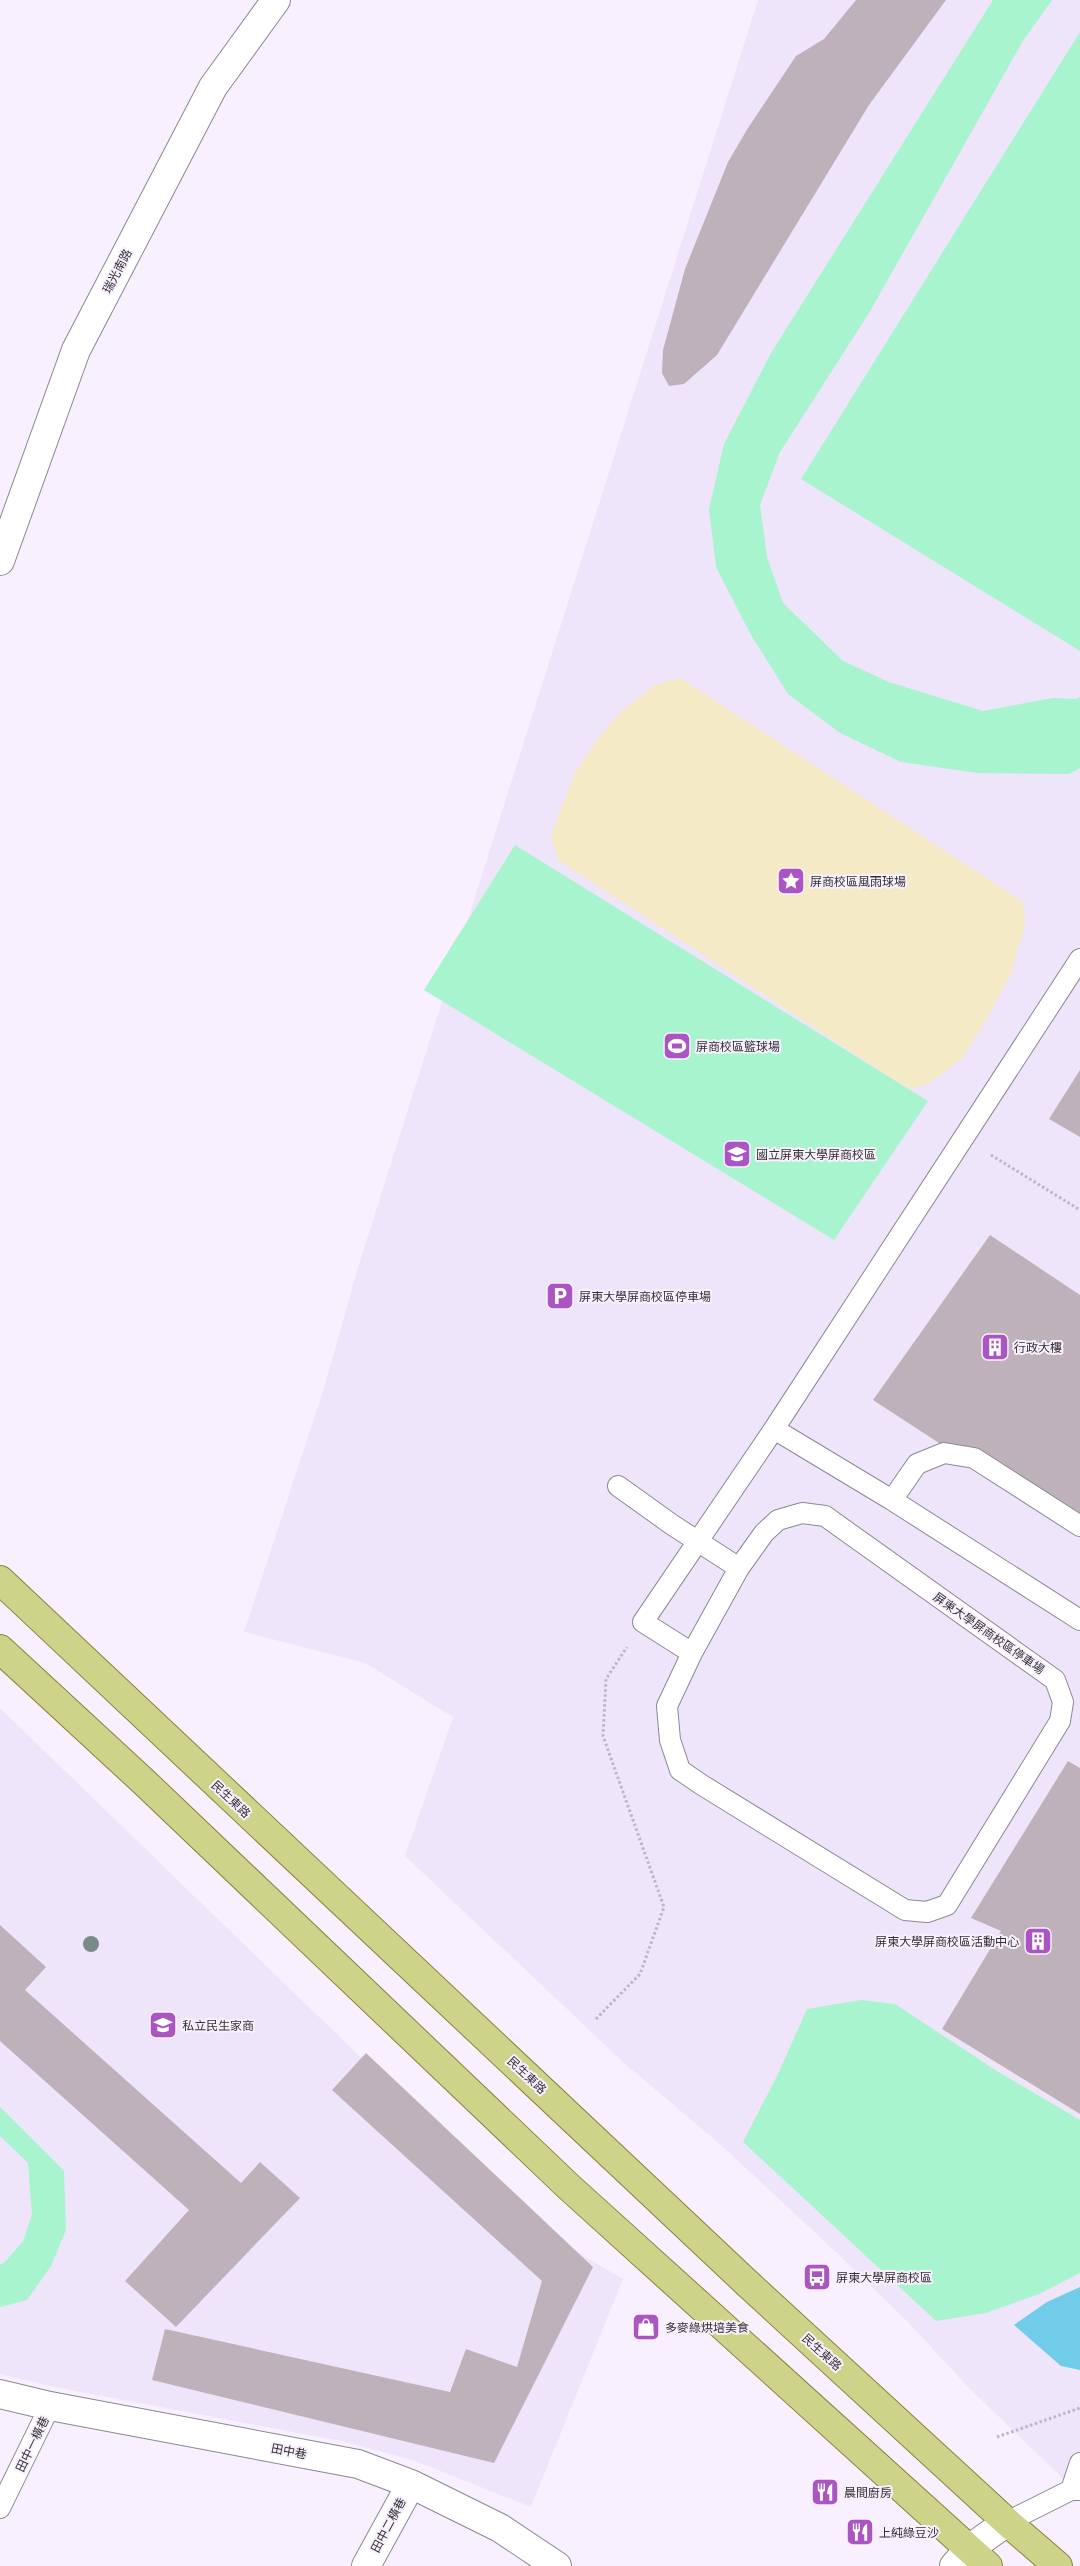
<svg xmlns="http://www.w3.org/2000/svg" width="1080" height="2566" viewBox="0 0 1080 2566" font-family="Lora,'Noto Sans TC',serif">
	<rect width="100%" height="100%" fill="#f8f0fe"/>
	<path fill="#efe5fb" d="M 758,0 L 1080,0 L 1080,2495 L 968,2387 L 907,2321 L 839,2255 L 721,2145 L 624,2063 L 405,1856 L 453,1717 L 365,1663 L 244,1632 L 324,1388 L 357,1271 Z
		M 0,1708 L 538,2229 L 623,2279 L 531,2507 L 413,2460 L 341,2441 L 54,2387 L 0,2374 Z"/>
	<path fill="#a7f4ce" d="M 993,0 L 1052,0 L 1023,41 L 869,313 L 780,452 L 760,505 L 767,557 L 783,603 L 843,661 L 889,682 L 983,711 L 1053,698 L 1075,699 L 1080,697 L 1080,768 L 1069,774 L 977,773 L 901,762 L 840,733 L 788,694 L 751,635 L 716,567 L 709,509 L 724,444 L 771,353 Z
		M 1080,32 L 1080,651 L 801,479 Z
		M 515,845 L 928,1101 L 834,1240 L 424,990 Z
		M 861,2000 L 895,2004 L 997,2071 L 1080,2120 L 1080,2273 L 1039,2294 L 986,2313 L 936,2321 L 743,2142 L 778,2074 L 807,2009 Z
		M 0,2107 L 64,2171 L 66,2230 L 51,2266 L 27,2300 L 0,2307 L 0,2264 L 4,2263 L 23,2241 L 32,2215 L 28,2163 L 0,2136 Z"/>
	<path fill="#f4eac5" d="M 680,678 L 1023,902 L 1025,926 L 1011,973 L 987,1018 L 962,1058 L 931,1082 L 910,1090 L 558,860 L 551,837 L 561,808 L 576,771 L 597,740 L 620,713 L 655,685 Z"/>
	<path fill="#70cce9" d="M 1080,2287 L 1080,2370 L 1061,2366 L 1014,2325 L 1047,2302 Z"/>
	<path fill="#bfb1b9" d="M 856,0 L 946,0 L 869,105 L 717,355 L 684,384 L 669,386 L 662,373 L 663,350 L 685,269 L 728,162 L 748,128 L 796,56 L 824,39 Z
		M 1080,1070 L 1080,1137 L 1049,1119 Z
		M 990,1235 L 1080,1295 L 1080,1535 L 873,1400 Z
		M 1068,1761 L 1080,1768 L 1080,2114 L 942,2029 L 1001,1931 L 971,1918 Z
		M 0,1925 L 46,1967 L 25,1990 L 241,2183 L 260,2162 L 300,2198 L 176,2327 L 125,2281 L 189,2210 L 0,2041 Z
		M 366,2053 L 593,2267 L 494,2463 L 152,2380 L 165,2329 L 450,2392 L 466,2349 L 517,2367 L 542,2281 L 332,2090 Z"/>
	<g fill="none" stroke-linecap="round" stroke-linejoin="round">
		<g stroke="#8e8792" stroke-width="22">
			<path id="lane" d="M 774,1429 L 892,1500 L 1080,1620
				M 618,1486 L 671,1524 L 739,1568
				M 892,1500 L 917,1464 L 944,1453 L 974,1458 L 1080,1526
				M 802,1513 L 825,1516 L 1055,1680 L 1063,1702 L 1060,1721 L 947,1905 L 927,1912 L 905,1910 L 702,1785 L 680,1770 L 670,1740 L 667,1706 L 692,1653 L 739,1568 L 764,1533 L 778,1520 Z
				M 692,1653 L 643,1622 L 774,1429 L 1080,959
				M 1071,2490 L 1080,2463
				M 0,2508 L 50,2406
				M 1007,2522 L 1071,2490 L 1080,2490"/>
		</g>
		<g stroke="#8e8792" stroke-width="30">
			<path id="street" d="M 0,2394 L 50,2406 L 358,2464 L 411,2484 L 500,2528 L 557,2566
				M 366,2566 L 411,2484
				M 954,2566 L 969,2549 L 1007,2522"/>
		</g>
		<g stroke="#8e8792" stroke-width="30">
			<path id="secondary" d="M 0,561 L 76,350 L 213,87 L 276,0"/>
		</g>
		<g stroke="#83863a" stroke-width="30">
			<path id="primary" d="M 0,1580 L 748,2284 L 1007,2522 L 1058,2566
				M 0,1649 L 144,1782 L 569,2187 L 988,2566"/>
		</g>
		<path stroke="#bdb6c1" stroke-width="3" stroke-dasharray="2.5 2.5" stroke-linecap="butt" d="M 991,1155 L 1080,1210
			M 596,2019 L 640,1974 L 664,1907 L 603,1736 L 606,1679 L 627,1647
			M 997,2437 L 1080,2408"/>
		<use href="#lane" stroke="#fff" stroke-width="20"/>
		<use href="#street" stroke="#fff" stroke-width="28"/>
		<use href="#secondary" stroke="#fff" stroke-width="28"/>
		<use href="#primary" stroke="#ced38a" stroke-width="28"/>
	</g>
	<circle fill="#7b8b89" cx="91" cy="1944" r="8"/>
	<defs>
		<g id="sight-square" transform="scale(1.4375)"><rect x="-9" y="-9" width="18" height="18" rx="4" fill="#ab55c2" stroke="#f8f0fe"/><path d="M0-6L1.8-2.2L6-1.7L2.9 1.2L3.7 5.4L0 3.3L-3.7 5.4L-2.9 1.2L-6-1.7L-1.8-2.2Z" fill="#fff"/></g>
		<g id="stadium-square" transform="scale(1.4375)"><rect x="-9" y="-9" width="18" height="18" rx="4" fill="#ab55c2" stroke="#f8f0fe"/><path d="M0-5a6.5 5 0 1 0 0 10a6.5 5 0 1 0 0-10ZM-3.5-1.8h7v3.6h-7Z" fill="#fff"/></g>
		<g id="university-square" transform="scale(1.4375)"><rect x="-9" y="-9" width="18" height="18" rx="4" fill="#ab55c2" stroke="#f8f0fe"/><path d="M0-5L7-2L0 1L-7-2ZM-4 1L0 2.5L4 1V4Q0 6-4 4Z" fill="#fff"/></g>
		<g id="parking-square" transform="scale(1.4375)"><rect x="-9" y="-9" width="18" height="18" rx="4" fill="#ab55c2" stroke="#f8f0fe"/><path d="M-3.5-5.5H1a3.5 3.5 0 0 1 0 7H-1V5.5H-3.5ZM-1-3.4V-.6H.8a1.4 1.4 0 0 0 0-2.8Z" fill="#fff"/></g>
		<g id="building-square" transform="scale(1.4375)"><rect x="-9" y="-9" width="18" height="18" rx="4" fill="#ab55c2" stroke="#f8f0fe"/><path d="M-4-6H4V6H1V3H-1V6H-4ZM-2.5-4.3h1.7v1.8h-1.7ZM.8-4.3h1.7v1.8H.8ZM-2.5-1h1.7V.8h-1.7ZM.8-1h1.7V.8H.8Z" fill="#fff"/></g>
		<g id="school-square" transform="scale(1.4375)"><rect x="-9" y="-9" width="18" height="18" rx="4" fill="#ab55c2" stroke="#f8f0fe"/><path d="M0-5L7-2L0 1L-7-2ZM-4 1L0 2.5L4 1V4Q0 6-4 4Z" fill="#fff"/></g>
		<g id="bus-square" transform="scale(1.4375)"><rect x="-9" y="-9" width="18" height="18" rx="4" fill="#ab55c2" stroke="#f8f0fe"/><path d="M-5-6H5V4H4V6H2V4H-2V6H-4V4H-5ZM-3.5-4V0h7V-4ZM-3.5 1.2v1.5H-2V1.2ZM2 1.2v1.5H3.5V1.2Z" fill="#fff"/></g>
		<g id="shop-square" transform="scale(1.4375)"><rect x="-9" y="-9" width="18" height="18" rx="4" fill="#ab55c2" stroke="#f8f0fe"/><path d="M-5-2.5h2.3a2.7 3.5 0 0 1 5.4 0H5L5.5 6h-11ZM-1.5-2.5h3a1.5 2.3 0 0 0-3 0Z" fill="#fff"/></g>
		<g id="restaurant-square" transform="scale(1.4375)"><rect x="-9" y="-9" width="18" height="18" rx="4" fill="#ab55c2" stroke="#f8f0fe"/><path d="M-5-6h1v4h1v-4h1v4h1v-4h1v5L-1.5 .5V6h-2V.5L-5-1ZM5-6V6H3V1.5H1.5Q1.5-4 5-6Z" fill="#fff"/></g>
	</defs>
	<g fill-rule="evenodd">
		<use href="#sight-square" x="791" y="881"/>
		<use href="#stadium-square" x="677" y="1046"/>
		<use href="#university-square" x="737" y="1154"/>
		<use href="#parking-square" x="560" y="1296"/>
		<use href="#building-square" x="995" y="1347"/>
		<use href="#building-square" x="1038" y="1941"/>
		<use href="#school-square" x="163" y="2025"/>
		<use href="#bus-square" x="817" y="2277"/>
		<use href="#shop-square" x="646" y="2327"/>
		<use href="#restaurant-square" x="825" y="2492"/>
		<use href="#restaurant-square" x="860" y="2532"/>
	</g>
	<g text-anchor="middle" dominant-baseline="central" stroke-width="4" stroke-linejoin="round" paint-order="stroke">
		<g font-size="12" fill="#333035" stroke="#f8f0fe">
			<text transform="translate(117 271) rotate(-62)">瑞光南路</text>
			<text transform="translate(989 1633) rotate(35)">屏東大學屏商校區停車場</text>
			<text transform="translate(231 1799) rotate(43)">民生東路</text>
			<text transform="translate(527 2075) rotate(43)">民生東路</text>
			<text transform="translate(822 2352) rotate(42)">民生東路</text>
			<text transform="translate(32 2444) rotate(-64)">田中一橫巷</text>
			<text transform="translate(289 2451) rotate(11)">田中巷</text>
			<text transform="translate(388 2525) rotate(-62)">田中二橫巷</text>
		</g>
		<g font-size="12" fill="#333035" stroke="#f8f0fe" text-anchor="start">
			<text x="810" y="881">屏商校區風雨球場</text>
			<text x="696" y="1046">屏商校區籃球場</text>
			<text x="756" y="1154">國立屏東大學屏商校區</text>
			<text x="579" y="1296">屏東大學屏商校區停車場</text>
			<text x="1014" y="1347">行政大樓</text>
			<text x="1019" y="1941" text-anchor="end">屏東大學屏商校區活動中心</text>
			<text x="182" y="2025">私立民生家商</text>
			<text x="836" y="2277">屏東大學屏商校區</text>
			<text x="665" y="2327">多麥綠烘培美食</text>
			<text x="844" y="2492">晨間廚房</text>
			<text x="879" y="2532">上純綠豆沙</text>
		</g>
	</g>
</svg>
